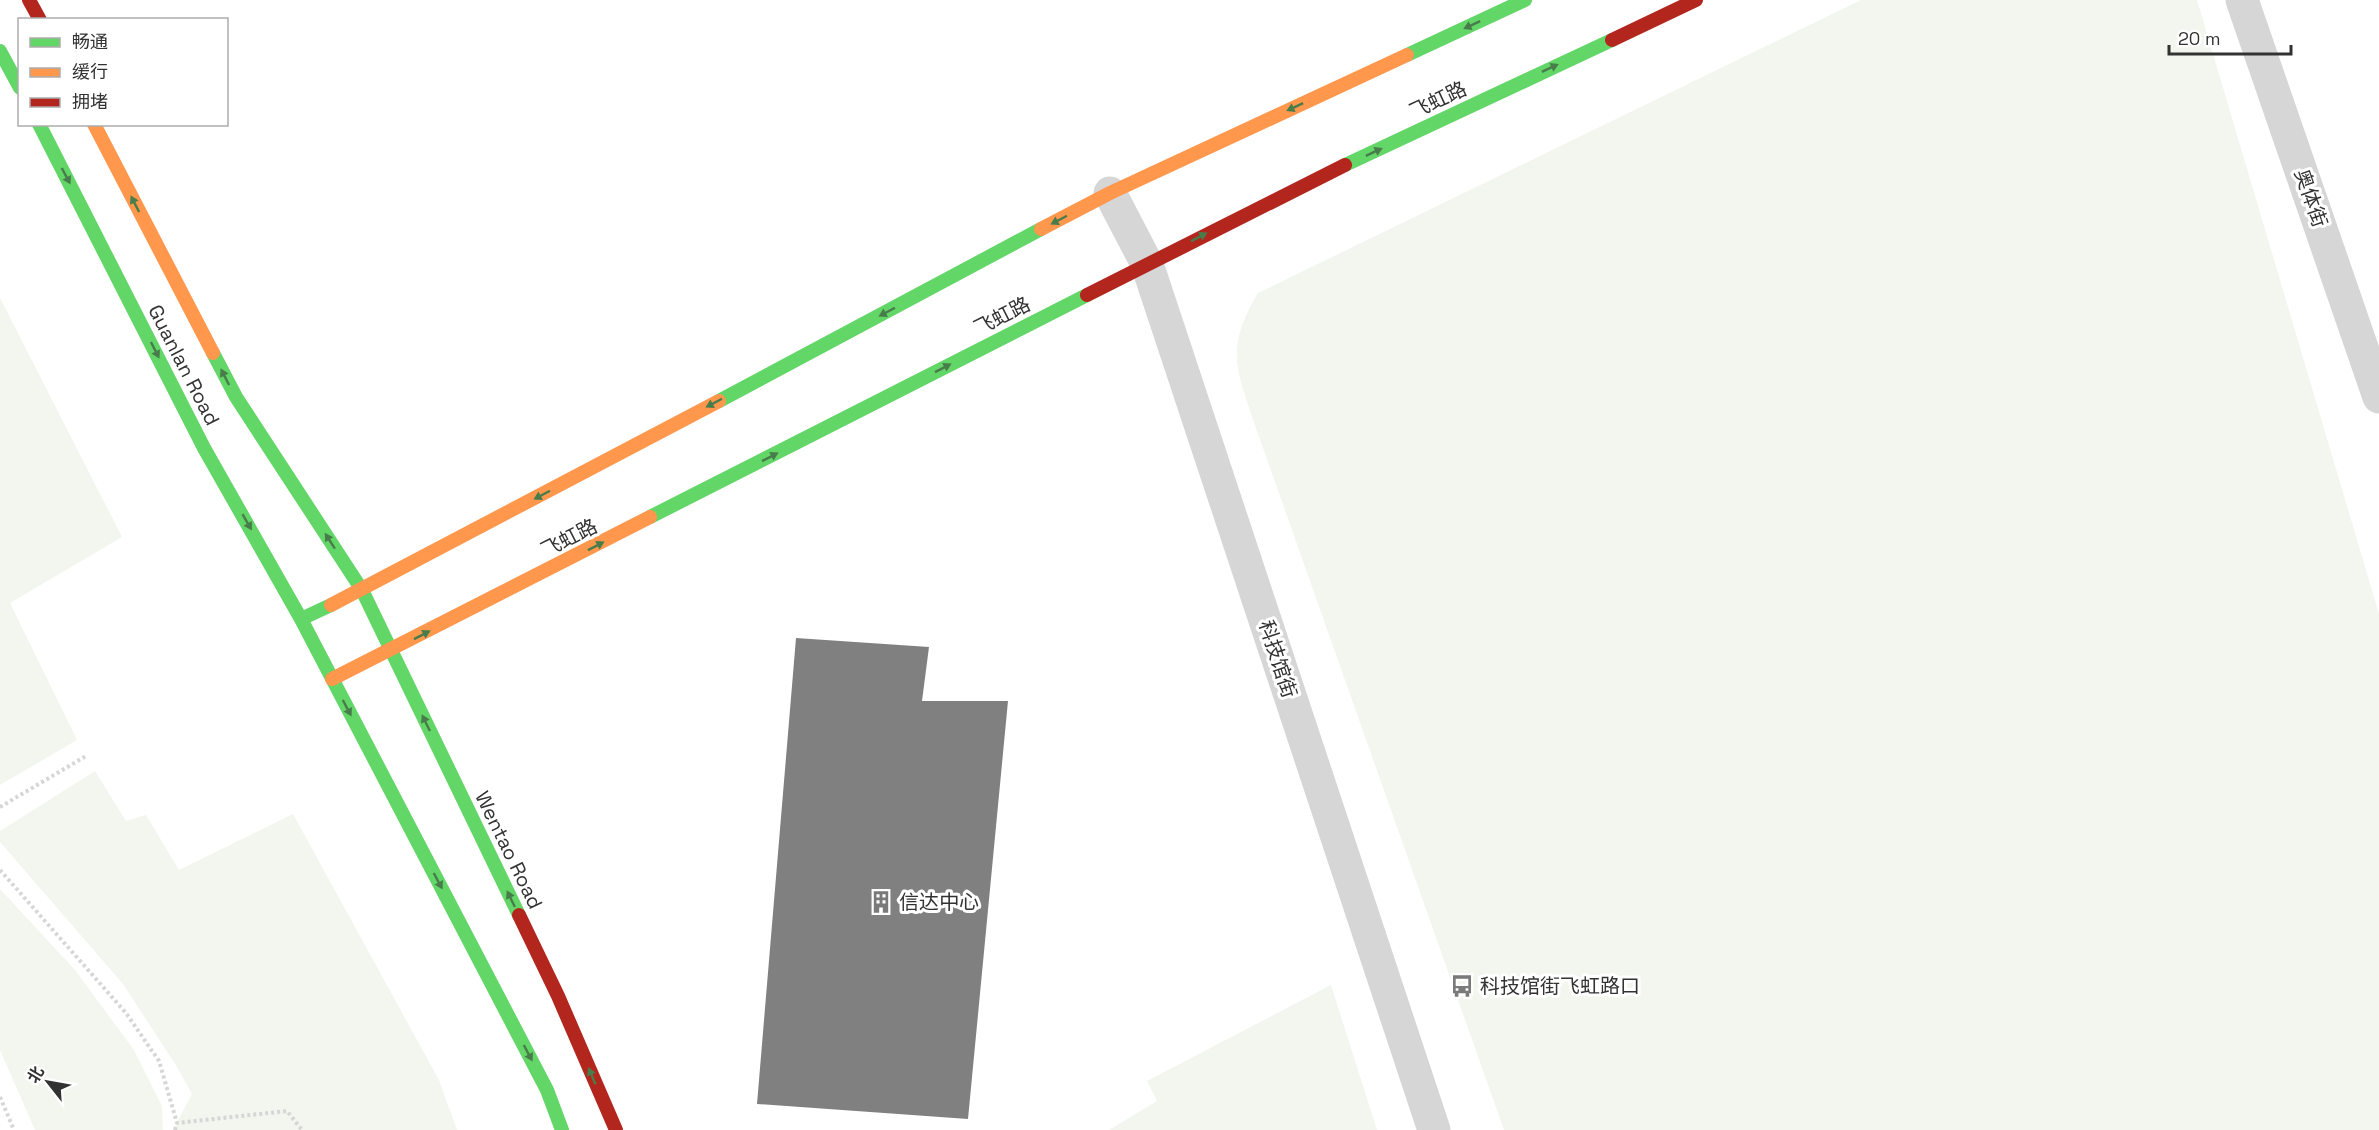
<svg xmlns="http://www.w3.org/2000/svg" width="2379" height="1130" viewBox="0 0 2379 1130" font-family="'Space Grotesk','Noto Sans SC',sans-serif">
	<rect width="100%" height="100%" fill="#fff"/>
	<path fill="#f3f6ee" d="M 1861,0 L 2197,0 L 2379,614 L 2379,1130 L 1504,1130 L 1257,431 C 1238,373 1223,351 1258,293 Z
		M 0,298 L 122,537 L 10,603 L 77,740 L 0,785 Z
		M 95,771 L 126,821 L 146,815 L 179,870 L 293,814 L 439,1080 L 457,1130 L 173,1130 L 192,1094 L 177,1067 L 123,984 L 0,842 L 0,831 Z
		M 0,889 L 75,970 L 134,1050 L 162,1106 L 163,1130 L 35,1130 L 0,1050 Z
		M 1331,985 L 1377,1130 L 1109,1130 L 1157,1101 L 1147,1081 Z"/>
	<path fill="#808080" d="M 796,638 L 929,647 L 922,701 L 1008,701 L 968,1119 L 757,1104 Z"/>
	<g fill="none" stroke-linecap="round" stroke-linejoin="round">
		<path stroke="#d6d6d6" stroke-width="4" stroke-dasharray="3 3" stroke-linecap="butt" d="M 0,807 L 86,756
			M 0,870 L 126,1013 L 159,1061 L 177,1123
			M 0,1097 L 14,1130
			M 175,1130 L 177,1123 L 287,1111 L 302,1130"/>
		<path stroke="#d6d6d6" stroke-width="33" d="M 2242,0 L 2379,397
			M 1110,193 L 1147,264 L 1434,1130"/>
		<path stroke="#63d668" stroke-width="14" d="M 0,51 L 20,88
			M 1407,55 L 1525,0
			M 39,124 L 204,448 L 301,619 L 331,605
			M 1345,165 L 1612,40
			M 213,353 L 236,397 L 362,590
			M 719,401 L 1041,229
			M 650,517 L 1087,295
			M 362,590 L 519,915
			M 301,619 L 547,1090 L 562,1130"/>
		<path stroke="#ff974d" stroke-width="14" d="M 94,124 L 213,353
			M 1041,229 L 1110,193 L 1407,55
			M 331,605 L 719,401
			M 332,679 L 650,517"/>
		<path stroke="#b3261e" stroke-width="14" d="M 29,0 L 40,20
			M 1612,40 L 1696,0
			M 1087,295 L 1345,165
			M 519,915 L 558,996 L 616,1130"/>
	</g>
	<defs><path id="oneway-solid" d="M-6-.8H1V-3.2L6.5 0L1 3.2V.8H-6Z" transform="scale(1.5)"/></defs>
	<g fill="#487c4a">
		<use href="#oneway-solid" transform="translate(1472 25) rotate(155)"/>
		<use href="#oneway-solid" transform="translate(1550 68) rotate(-25)"/>
		<use href="#oneway-solid" transform="translate(1295 107) rotate(155)"/>
		<use href="#oneway-solid" transform="translate(1374 152) rotate(-25)"/>
		<use href="#oneway-solid" transform="translate(66 176) rotate(62)"/>
		<use href="#oneway-solid" transform="translate(135 204) rotate(-117)"/>
		<use href="#oneway-solid" transform="translate(1059 220) rotate(152)"/>
		<use href="#oneway-solid" transform="translate(1199 237) rotate(-27)"/>
		<use href="#oneway-solid" transform="translate(887 312) rotate(152)"/>
		<use href="#oneway-solid" transform="translate(155 350) rotate(63)"/>
		<use href="#oneway-solid" transform="translate(943 368) rotate(-27)"/>
		<use href="#oneway-solid" transform="translate(225 377) rotate(-117)"/>
		<use href="#oneway-solid" transform="translate(714 403) rotate(152)"/>
		<use href="#oneway-solid" transform="translate(770 457) rotate(-27)"/>
		<use href="#oneway-solid" transform="translate(542 495) rotate(152)"/>
		<use href="#oneway-solid" transform="translate(247 522) rotate(60)"/>
		<use href="#oneway-solid" transform="translate(330 541) rotate(-123)"/>
		<use href="#oneway-solid" transform="translate(596 546) rotate(-27)"/>
		<use href="#oneway-solid" transform="translate(422 635) rotate(-27)"/>
		<use href="#oneway-solid" transform="translate(347 708) rotate(62)"/>
		<use href="#oneway-solid" transform="translate(426 723) rotate(-116)"/>
		<use href="#oneway-solid" transform="translate(438 881) rotate(62)"/>
		<use href="#oneway-solid" transform="translate(511 899) rotate(-116)"/>
		<use href="#oneway-solid" transform="translate(528 1053) rotate(62)"/>
		<use href="#oneway-solid" transform="translate(592 1076) rotate(-113)"/>
	</g>
	<defs>
		<g id="building-bare" transform="scale(1.8)"><path d="M-4-6H4V6H1V3H-1V6H-4ZM-2.5-4.3h1.7v1.8h-1.7ZM.8-4.3h1.7v1.8H.8ZM-2.5-1h1.7V.8h-1.7ZM.8-1h1.7V.8H.8Z" fill="#7a7a7a" stroke="#fff" stroke-width="2.5" paint-order="stroke"/></g>
		<g id="bus-bare" transform="scale(1.8)"><path d="M-5-6H5V4H4V6H2V4H-2V6H-4V4H-5ZM-3.5-4V0h7V-4ZM-3.5 1.2v1.5H-2V1.2ZM2 1.2v1.5H3.5V1.2Z" fill="#7a7a7a" stroke="#fff" stroke-width="2.5" paint-order="stroke"/></g>
	</defs>
	<g fill-rule="evenodd">
		<use href="#building-bare" x="881" y="902"/>
		<use href="#bus-bare" x="1462" y="986"/>
	</g>
	<g text-anchor="middle" dominant-baseline="central" stroke-width="6" stroke-linejoin="round" paint-order="stroke">
		<g font-size="20" fill="#323232" stroke="#fff">
			<text transform="translate(1438 100) rotate(-25)">飞虹路</text>
			<text transform="translate(2311 198) rotate(71)">奥体街</text>
			<text transform="translate(1002 316) rotate(-27)">飞虹路</text>
			<text transform="translate(184 365) rotate(63)">Guanlan Road</text>
			<text transform="translate(569 538) rotate(-27)">飞虹路</text>
			<text transform="translate(1278 659) rotate(72)">科技馆街</text>
			<text transform="translate(509 850) rotate(64)">Wentao Road</text>
		</g>
		<g font-size="20" fill="#323232" stroke="#fff" text-anchor="start">
			<text x="899" y="902">信达中心</text>
			<text x="1480" y="986">科技馆街飞虹路口</text>
		</g>
	</g>
	<rect x="18" y="18" width="210" height="108" fill="#ffffff" stroke="#adadad" stroke-width="1.5"/>
	<rect x="30" y="38" width="30" height="9" fill="#63d668" stroke="#adadad" stroke-width="1.5"/>
	<text x="72" y="48" font-size="18" fill="#323232">畅通</text>
	<rect x="30" y="68" width="30" height="9" fill="#ff974d" stroke="#adadad" stroke-width="1.5"/>
	<text x="72" y="78" font-size="18" fill="#323232">缓行</text>
	<rect x="30" y="98" width="30" height="9" fill="#b3261e" stroke="#adadad" stroke-width="1.5"/>
	<text x="72" y="108" font-size="18" fill="#323232">拥堵</text>
	<g transform="translate(48 1082) rotate(301)" stroke="#ffffff" stroke-width="4.5" paint-order="stroke">
	<path d="M0-4.5L10 22L0 15L-10 22Z" fill="#323232"/>
	<text y="-9" font-size="16" font-weight="bold" text-anchor="middle" fill="#323232">北</text>
	</g>
	<path d="M2169 45v9h122v-9" fill="none" stroke="#323232" stroke-width="3"/>
	<text x="2178" y="45" font-size="18" fill="#323232" stroke="#ffffff" stroke-width="4.5" paint-order="stroke">20 m</text>
</svg>
